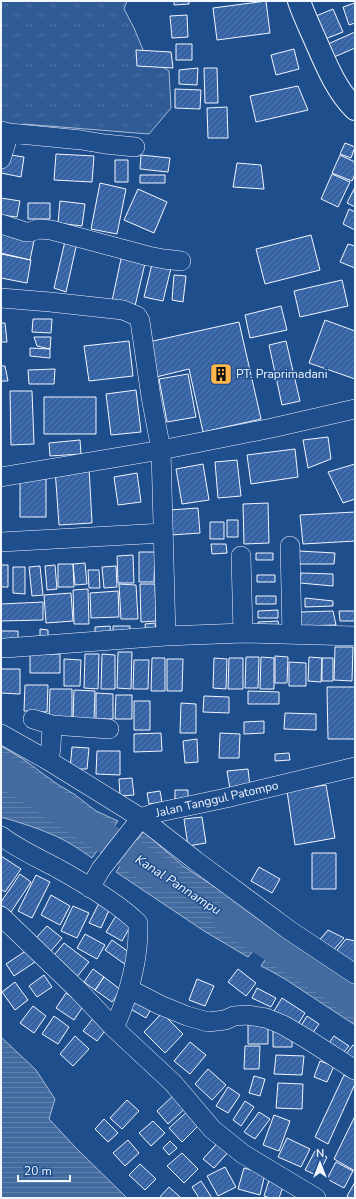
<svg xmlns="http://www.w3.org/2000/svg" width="356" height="1199" viewBox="0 0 356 1199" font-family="'Nunito Sans',sans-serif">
	<defs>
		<pattern id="grass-tufts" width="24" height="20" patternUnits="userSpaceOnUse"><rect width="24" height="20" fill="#305b95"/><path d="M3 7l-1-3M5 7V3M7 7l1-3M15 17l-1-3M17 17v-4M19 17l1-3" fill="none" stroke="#4e73a5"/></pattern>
		<pattern id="water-rules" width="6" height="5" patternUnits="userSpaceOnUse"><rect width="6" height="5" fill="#446ba0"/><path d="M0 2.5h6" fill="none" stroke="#5f81ae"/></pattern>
		<pattern id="building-hatch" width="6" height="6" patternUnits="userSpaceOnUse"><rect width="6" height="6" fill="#3563a3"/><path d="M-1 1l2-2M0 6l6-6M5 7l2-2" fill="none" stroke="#537ab1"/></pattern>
	</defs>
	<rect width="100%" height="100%" fill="#1f4e8c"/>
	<path fill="url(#grass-tufts)" stroke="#a8bbd7" d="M 1,1 L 127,1 L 124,9 L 134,28 L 146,57 L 169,71 L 171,108 L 149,134 L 23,124 L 17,131 L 1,126 Z"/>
	<path fill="url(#water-rules)" stroke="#a8bbd7" d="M 1,746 L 23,759 L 57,784 L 74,794 L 96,811 L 118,821 L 92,858 C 79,849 66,840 51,834 C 35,827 18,822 1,817 Z
		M 144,832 L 183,866 L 274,926 L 248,957 L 204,931 L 116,872 L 142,833 Z
		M 283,931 L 355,983 L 355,1025 L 285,979 L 269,970 L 261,966 Z
		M 1,1037 L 36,1070 L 55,1099 L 49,1119 L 77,1149 L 127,1198 L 1,1198 Z"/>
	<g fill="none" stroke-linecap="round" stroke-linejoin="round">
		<path stroke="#446ba0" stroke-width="31" d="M 1,769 L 164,877
			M 227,917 L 330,983 L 355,1002"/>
	</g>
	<path fill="url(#building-hatch)" stroke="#f2f6ff" d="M 174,1 L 189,1 L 189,4 L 174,5 Z
		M 266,1 L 270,33 L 217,40 L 213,8 Z
		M 355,3 L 355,23 L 349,25 L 343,7 Z
		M 333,9 L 343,32 L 325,39 L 316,16 Z
		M 187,15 L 188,37 L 172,38 L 170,16 Z
		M 355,32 L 355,48 L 334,57 L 328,44 Z
		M 176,44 L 192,44 L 192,60 L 176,60 Z
		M 294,49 L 299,69 L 276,75 L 271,55 Z
		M 136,50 L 171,52 L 173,68 L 137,66 Z
		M 198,68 L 197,85 L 179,84 L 179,70 Z
		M 204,68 L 217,68 L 218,103 L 205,103 Z
		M 298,86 L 308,110 L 256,122 L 250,96 Z
		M 175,89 L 201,90 L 200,109 L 175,108 Z
		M 227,107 L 228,138 L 208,138 L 207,108 Z
		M 345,143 L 355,147 L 351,158 L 340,154 Z
		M 4,154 L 24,157 L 21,177 L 1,173 Z
		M 56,154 L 94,156 L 92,182 L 54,180 Z
		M 141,155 L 170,158 L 168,172 L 140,169 Z
		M 340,155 L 355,162 L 355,174 L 352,181 L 332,173 Z
		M 115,160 L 128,160 L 128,182 L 115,182 Z
		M 237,163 L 261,165 L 264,189 L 233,187 Z
		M 332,174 L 350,182 L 338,207 L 321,199 Z
		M 140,175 L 165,175 L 165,183 L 140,183 Z
		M 100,183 L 126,189 L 117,234 L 91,229 Z
		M 355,187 L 355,207 L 347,203 Z
		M 138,189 L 167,202 L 154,233 L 124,220 Z
		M 1,198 L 20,201 L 17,217 L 1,215 Z
		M 60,201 L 85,204 L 82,226 L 58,223 Z
		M 28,203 L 50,203 L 50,219 L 28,219 Z
		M 349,209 L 355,212 L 355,230 L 343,224 Z
		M 1,226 L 35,236 L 30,260 L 1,253 Z
		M 311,235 L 320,270 L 265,284 L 256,249 Z
		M 66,237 L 78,238 L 66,292 L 54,288 Z
		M 348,244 L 355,246 L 355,268 L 340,262 Z
		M 1,254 L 31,260 L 27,283 L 1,278 Z
		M 122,254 L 146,259 L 135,306 L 112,301 Z
		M 153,260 L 172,264 L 163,301 L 144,297 Z
		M 174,275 L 186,276 L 183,302 L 172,300 Z
		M 342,280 L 348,306 L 300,317 L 294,291 Z
		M 281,306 L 287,330 L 250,338 L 245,315 Z
		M 33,319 L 52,319 L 51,333 L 32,332 Z
		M 325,320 L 355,331 L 355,379 L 309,363 Z
		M 239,322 L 261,419 L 203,432 L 189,369 L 152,378 L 144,343 Z
		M 1,323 L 5,323 L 7,342 L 1,342 Z
		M 34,337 L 51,337 L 50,349 L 37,346 Z
		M 129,341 L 133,376 L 89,381 L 84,346 Z
		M 286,341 L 300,401 L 282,405 L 269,345 Z
		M 30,348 L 50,349 L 50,358 L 30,356 Z
		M 1,366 L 5,366 L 8,381 L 1,381 Z
		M 55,369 L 54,384 L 29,384 L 28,370 Z
		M 188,374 L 196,417 L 167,422 L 159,379 Z
		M 136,390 L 141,432 L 111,435 L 106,394 Z
		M 10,391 L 32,391 L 34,444 L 11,445 Z
		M 44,397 L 96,397 L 96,434 L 44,434 Z
		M 328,437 L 331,459 L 308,468 L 303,440 Z
		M 80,440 L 81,454 L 50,456 L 49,443 Z
		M 295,449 L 298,477 L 251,484 L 247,455 Z
		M 237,460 L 241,496 L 218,498 L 215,462 Z
		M 203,464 L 209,500 L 182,504 L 176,469 Z
		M 355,464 L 355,499 L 343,503 L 328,472 Z
		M 89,467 L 92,523 L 59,525 L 55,469 Z
		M 137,473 L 141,502 L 118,505 L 114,477 Z
		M 20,475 L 46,475 L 46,517 L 20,517 Z
		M 268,503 L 269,543 L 244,544 L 243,504 Z
		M 198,508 L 200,533 L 171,535 L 169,510 Z
		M 355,512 L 355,541 L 303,544 L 300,515 Z
		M 227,520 L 238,520 L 238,537 L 227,537 Z
		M 210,522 L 224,522 L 224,539 L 210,539 Z
		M 211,544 L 226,544 L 227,553 L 212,554 Z
		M 299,551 L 335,553 L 334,564 L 297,564 Z
		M 139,552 L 155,552 L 154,582 L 139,582 Z
		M 256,553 L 273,553 L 273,560 L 256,560 Z
		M 133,555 L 134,583 L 118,583 L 117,556 Z
		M 85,563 L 87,584 L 75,585 L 73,564 Z
		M 58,564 L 73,564 L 74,587 L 58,587 Z
		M 1,565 L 8,565 L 8,587 L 1,587 Z
		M 55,565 L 57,589 L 47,590 L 45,566 Z
		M 40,566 L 43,595 L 32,596 L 29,567 Z
		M 116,566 L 117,587 L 104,588 L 102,567 Z
		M 13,567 L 25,567 L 25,594 L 13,593 Z
		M 88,570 L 99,570 L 100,588 L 89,588 Z
		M 301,573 L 333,574 L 333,586 L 300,583 Z
		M 257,575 L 275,575 L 275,582 L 257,582 Z
		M 119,584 L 136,585 L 138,619 L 121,619 Z
		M 140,584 L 155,584 L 156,621 L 141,622 Z
		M 88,589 L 89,624 L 74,624 L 73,590 Z
		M 118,591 L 119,617 L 91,618 L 90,593 Z
		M 71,593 L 73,621 L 46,623 L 44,595 Z
		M 256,596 L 276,596 L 276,604 L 256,604 Z
		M 305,598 L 333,601 L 333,606 L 305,607 Z
		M 43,602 L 43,620 L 1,621 L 1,604 Z
		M 278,610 L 278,618 L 258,618 L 258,611 Z
		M 333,611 L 336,625 L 300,626 L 300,612 Z
		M 339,611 L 355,611 L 355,621 L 340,621 Z
		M 278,621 L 279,627 L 258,629 L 258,622 Z
		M 155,623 L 156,632 L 146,633 L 145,624 Z
		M 110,626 L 111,635 L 95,636 L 95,627 Z
		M 113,626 L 130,626 L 130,632 L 113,632 Z
		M 40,629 L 48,630 L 48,640 L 40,640 Z
		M 1,631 L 18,631 L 18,640 L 1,640 Z
		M 335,647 L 353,647 L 352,681 L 334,680 Z
		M 118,652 L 132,652 L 131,689 L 117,688 Z
		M 30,654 L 60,654 L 60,673 L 30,673 Z
		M 85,654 L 99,654 L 98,689 L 84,688 Z
		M 102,654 L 115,655 L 115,689 L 101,689 Z
		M 275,656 L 288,657 L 287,683 L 275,683 Z
		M 246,657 L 259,657 L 258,688 L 245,688 Z
		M 261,657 L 274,658 L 274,689 L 260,689 Z
		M 309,657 L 322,658 L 321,682 L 308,681 Z
		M 152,658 L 165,658 L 165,691 L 151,691 Z
		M 214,658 L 227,659 L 226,689 L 213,688 Z
		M 229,658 L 243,658 L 243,689 L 228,689 Z
		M 322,658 L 333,658 L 333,681 L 322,681 Z
		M 64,659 L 81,660 L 80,686 L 64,686 Z
		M 167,659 L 183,659 L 182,691 L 167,691 Z
		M 134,660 L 149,660 L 148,689 L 133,689 Z
		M 289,662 L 306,663 L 306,686 L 289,686 Z
		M 1,669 L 20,669 L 20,694 L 1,693 Z
		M 25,685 L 48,685 L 47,712 L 24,711 Z
		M 327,687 L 355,687 L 355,739 L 328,739 Z
		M 50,689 L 72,689 L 72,719 L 49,718 Z
		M 74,690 L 95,691 L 94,721 L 73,721 Z
		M 248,691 L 279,692 L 279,704 L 248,704 Z
		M 96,693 L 113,694 L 113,719 L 96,719 Z
		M 116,695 L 132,695 L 132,719 L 115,719 Z
		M 204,696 L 229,697 L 229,713 L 203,712 Z
		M 134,701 L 150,701 L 150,730 L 134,730 Z
		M 181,703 L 196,704 L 196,733 L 180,733 Z
		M 285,713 L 316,714 L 316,730 L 284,729 Z
		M 264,721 L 264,733 L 244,734 L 244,722 Z
		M 161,733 L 162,751 L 134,752 L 134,734 Z
		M 220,733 L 240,734 L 239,758 L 219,758 Z
		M 197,739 L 198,762 L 185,763 L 183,741 Z
		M 72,747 L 89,748 L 87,769 L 70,769 Z
		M 97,751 L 120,751 L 120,775 L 96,774 Z
		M 289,753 L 290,760 L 275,761 L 275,754 Z
		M 248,769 L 250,787 L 230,789 L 227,771 Z
		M 132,778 L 134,795 L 120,796 L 119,779 Z
		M 326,785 L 335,838 L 295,845 L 287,791 Z
		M 175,790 L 188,790 L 188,798 L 175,799 Z
		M 160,791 L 162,802 L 149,804 L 147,793 Z
		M 202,817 L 206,843 L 188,846 L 184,819 Z
		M 312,853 L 336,853 L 336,889 L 312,889 Z
		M 1,856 L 21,869 L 5,892 L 1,889 Z
		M 259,867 L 280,879 L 272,893 L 251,881 Z
		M 20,874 L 31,882 L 11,912 L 1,905 L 1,902 Z
		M 36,875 L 50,882 L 32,918 L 18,911 Z
		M 51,895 L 70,906 L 60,925 L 41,915 Z
		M 99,903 L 110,908 L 101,928 L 89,923 Z
		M 73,906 L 89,913 L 77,938 L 61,931 Z
		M 119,911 L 134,920 L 122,941 L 106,932 Z
		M 47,926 L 62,938 L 50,952 L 35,939 Z
		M 328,930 L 344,938 L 331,953 L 316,944 Z
		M 85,934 L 105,945 L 97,959 L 77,948 Z
		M 346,939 L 355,941 L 355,966 L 334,954 Z
		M 112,940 L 133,955 L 126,965 L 105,950 Z
		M 64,943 L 89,962 L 76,978 L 51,959 Z
		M 27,950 L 35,962 L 14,976 L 6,964 Z
		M 93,969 L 104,977 L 95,990 L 84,982 Z
		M 238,969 L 256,983 L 246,996 L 228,982 Z
		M 44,975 L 52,987 L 37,997 L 29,986 Z
		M 104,977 L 121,990 L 112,1002 L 95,990 Z
		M 197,979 L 214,986 L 205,1006 L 189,1000 Z
		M 15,982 L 28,1000 L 15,1010 L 2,992 Z
		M 257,988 L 276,998 L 271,1007 L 252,998 Z
		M 66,993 L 84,1005 L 74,1020 L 56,1008 Z
		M 282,998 L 305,1013 L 295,1029 L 272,1014 Z
		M 134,1000 L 151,1009 L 146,1018 L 129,1008 Z
		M 33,1006 L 46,1016 L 34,1033 L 20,1023 Z
		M 162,1013 L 183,1034 L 165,1053 L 144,1032 Z
		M 54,1016 L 69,1027 L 58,1044 L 42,1034 Z
		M 95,1016 L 109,1026 L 97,1041 L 83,1031 Z
		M 307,1016 L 319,1024 L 310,1037 L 299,1029 Z
		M 248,1022 L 268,1022 L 268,1044 L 248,1044 Z
		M 273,1031 L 292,1032 L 292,1047 L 273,1047 Z
		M 75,1036 L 89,1049 L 73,1066 L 60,1054 Z
		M 334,1036 L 349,1046 L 343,1053 L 329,1043 Z
		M 190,1042 L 206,1055 L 190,1074 L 174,1061 Z
		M 353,1045 L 355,1046 L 355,1060 L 346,1054 Z
		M 245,1046 L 260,1046 L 259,1069 L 244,1069 Z
		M 276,1055 L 304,1056 L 302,1075 L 274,1074 Z
		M 320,1061 L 334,1066 L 327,1082 L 314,1077 Z
		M 208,1069 L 226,1085 L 212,1100 L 195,1084 Z
		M 344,1075 L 355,1080 L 355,1084 L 328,1144 L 315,1137 Z
		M 254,1076 L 265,1079 L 260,1096 L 249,1093 Z
		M 278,1083 L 303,1084 L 302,1109 L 276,1108 Z
		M 228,1087 L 240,1095 L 228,1113 L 216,1106 Z
		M 177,1092 L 189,1105 L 168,1124 L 157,1111 Z
		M 127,1100 L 139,1111 L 122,1129 L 110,1118 Z
		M 245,1101 L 254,1107 L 241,1126 L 233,1120 Z
		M 190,1109 L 202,1122 L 182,1142 L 169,1128 Z
		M 259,1112 L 270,1119 L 255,1139 L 244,1132 Z
		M 274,1115 L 290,1121 L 279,1151 L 263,1145 Z
		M 355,1116 L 355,1171 L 334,1159 Z
		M 104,1119 L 118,1133 L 108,1142 L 95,1129 Z
		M 153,1121 L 165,1133 L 151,1146 L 139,1133 Z
		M 287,1138 L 310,1149 L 301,1167 L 278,1157 Z
		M 221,1139 L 231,1149 L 214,1168 L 203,1159 Z
		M 128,1140 L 139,1153 L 125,1166 L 113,1153 Z
		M 170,1141 L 177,1148 L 169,1155 L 163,1148 Z
		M 315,1151 L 327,1157 L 318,1176 L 305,1170 Z
		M 182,1153 L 198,1169 L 184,1183 L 167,1166 Z
		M 336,1162 L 353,1171 L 344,1188 L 327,1179 Z
		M 140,1164 L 156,1179 L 145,1190 L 129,1175 Z
		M 225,1167 L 236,1187 L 218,1196 L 207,1176 Z
		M 244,1168 L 265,1174 L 260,1195 L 238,1189 Z
		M 269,1180 L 284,1184 L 279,1198 L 270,1198 L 264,1196 Z
		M 201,1181 L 212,1198 L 199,1198 L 192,1187 Z
		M 355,1182 L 355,1198 L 350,1198 L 347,1196 Z
		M 169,1187 L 181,1198 L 159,1198 Z"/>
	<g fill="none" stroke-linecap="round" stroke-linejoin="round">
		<g stroke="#f2f6ff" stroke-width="20">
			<path id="minor" d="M 1,131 L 9,133 L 81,140 L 105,144 L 135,147
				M 1,159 L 9,133
				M 1,224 L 26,232 L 30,232 L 38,229 L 51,230 L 148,256 L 164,259 L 181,261
				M 1,298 L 50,302 L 123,310 L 137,316 L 140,321 L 151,397 L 161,450 L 166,636
				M 1,477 L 161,450 L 272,428 L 355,409
				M 1,542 L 163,533
				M 290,546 L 292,634
				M 241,556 L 243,633
				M 5,648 L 166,636 L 243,633 L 355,636
				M 33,719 L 52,725
				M 1,734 L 49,761 L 141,818 L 196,861 L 289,930 L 355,974
				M 49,761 L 51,747 L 52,725 L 109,729
				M 1,836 C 18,849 38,858 57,868 C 82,882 118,903 138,923 C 139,959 129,995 114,1028
				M 90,888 L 101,869 L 141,818 L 155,813 L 226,798 L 355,767
				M 1,916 L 79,991 L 114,1028 L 173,1083 L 212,1129 L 243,1154 L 316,1198
				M 129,989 L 160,1005 L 187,1016 L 208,1022 L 225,1020 L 234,1016 L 247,1015 L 266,1018 L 283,1025 L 307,1039 L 355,1070"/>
		</g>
		<g stroke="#f2f6ff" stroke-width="24">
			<path id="major" d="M 299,1 C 304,16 311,30 317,44 C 327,67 337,91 355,109"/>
		</g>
		<use href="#minor" stroke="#1f4e8c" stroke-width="19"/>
		<use href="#major" stroke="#1f4e8c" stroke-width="22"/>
	</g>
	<defs>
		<g id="building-square" transform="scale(1.15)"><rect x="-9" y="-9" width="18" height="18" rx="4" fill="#ffb74d" stroke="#1f4e8c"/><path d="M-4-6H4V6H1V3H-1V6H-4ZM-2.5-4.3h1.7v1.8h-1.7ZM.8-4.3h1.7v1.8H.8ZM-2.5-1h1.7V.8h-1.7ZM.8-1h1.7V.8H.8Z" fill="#111"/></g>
	</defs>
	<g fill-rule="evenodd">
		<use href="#building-square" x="221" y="374"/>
	</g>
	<g text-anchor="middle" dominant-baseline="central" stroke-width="3" stroke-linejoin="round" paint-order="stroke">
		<g font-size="12" fill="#f2f6ff" stroke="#1f4e8c" text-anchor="start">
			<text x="236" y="374">PT. Praprimadani</text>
		</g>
		<g font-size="12" fill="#f2f6ff" stroke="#1f4e8c">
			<text transform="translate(217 799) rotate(-13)">Jalan Tanggul Patompo</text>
		</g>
		<g font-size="13" font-style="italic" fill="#f2f6ff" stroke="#1f4e8c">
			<text transform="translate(178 885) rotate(33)">Kanal Pannampu</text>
		</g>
	</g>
	<rect width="356" height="1199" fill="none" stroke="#f2f6ff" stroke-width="4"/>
	<g transform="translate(320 1163)" stroke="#1f4e8c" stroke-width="3" paint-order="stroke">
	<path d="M0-3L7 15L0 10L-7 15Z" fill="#f2f6ff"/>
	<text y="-6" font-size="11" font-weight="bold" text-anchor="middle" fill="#f2f6ff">N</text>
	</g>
	<path d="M18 1175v6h52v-6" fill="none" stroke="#f2f6ff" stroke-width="2"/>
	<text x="24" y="1175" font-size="12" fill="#f2f6ff" stroke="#1f4e8c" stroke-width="3" paint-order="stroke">20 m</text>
</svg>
